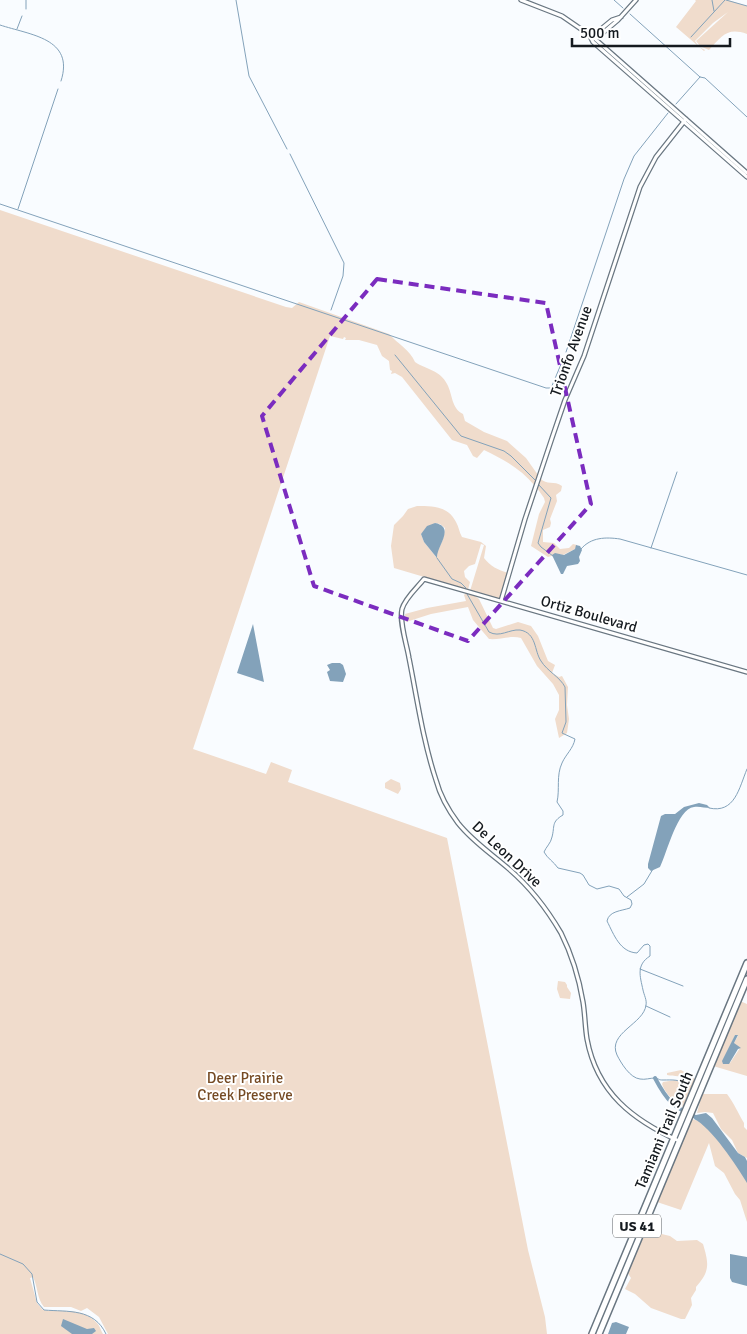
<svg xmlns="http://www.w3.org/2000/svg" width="747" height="1334" viewBox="0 0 747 1334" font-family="Signika,sans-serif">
	<rect width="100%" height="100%" fill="#f9fcff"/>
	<path fill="#f0dccc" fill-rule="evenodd" d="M 695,0 L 728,0 L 747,6 L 747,34 C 727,27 722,36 709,50 L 700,46 L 696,41 L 728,12 L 713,23 L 695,41 L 699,47 L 705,50 L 704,51 L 676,27 L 696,1 Z
		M 0,210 L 286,307 L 292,308 L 299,302 L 389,334 C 398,344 410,350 415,362 C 427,370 440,370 447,384 C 453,395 451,408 463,414 L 465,421 L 484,432 L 507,441 L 526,458 L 538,475 L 535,486 C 521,469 503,459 484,450 L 477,458 L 473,456 L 467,445 L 452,440 L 402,377 L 395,373 L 391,374 L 392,371 L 390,370 L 389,361 L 382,356 L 377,345 L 359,340 L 345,340 L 346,338 L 344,337 L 343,339 L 330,336 L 193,749 L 266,774 L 271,762 L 292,770 L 288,782 L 447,838 L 528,1250 L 545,1317 L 547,1334 L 108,1334 L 99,1317 L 87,1308 L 81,1311 L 71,1307 L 44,1307 C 37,1299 38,1287 33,1277 L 30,1278 L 37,1303 L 43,1310 C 62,1312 83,1307 97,1323 C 100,1326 101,1331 103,1334 L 0,1334 Z
		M 540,478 C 547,486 554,480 562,486 L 561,491 L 556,495 L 557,501 L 550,519 L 551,523 L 550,527 L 543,530 L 543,542 L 554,543 L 560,549 L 569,548 L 573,544 L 577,545 L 575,549 L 563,555 L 558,554 L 548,557 L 531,546 L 539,514 L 545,502 L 544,498 L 537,488 Z
		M 417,506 C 433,506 448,506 456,522 C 459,527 459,532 462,537 L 481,542 L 486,546 L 484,558 C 490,566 498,570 508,573 L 500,600 L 470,591 L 484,545 L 481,544 L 475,564 L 469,566 L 464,571 L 465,577 L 470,582 L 468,590 L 394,568 L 391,546 L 394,525 L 403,516 L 408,509 ZM 435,523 L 440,524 L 445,528 C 443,541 443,540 437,552 L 437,557 L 436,557 L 424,542 L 421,534 Z
		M 466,593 L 475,596 L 479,599 L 493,628 L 496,629 L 518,622 L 531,626 L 538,636 L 548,661 L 555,665 L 552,673 L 559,677 L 562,676 L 568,687 L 567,705 L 569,719 L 567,733 L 559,738 L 555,719 L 559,710 L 559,695 L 553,684 L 537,666 L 521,638 C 511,635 500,640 489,639 L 473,620 L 468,607 L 431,614 L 406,622 L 405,614 L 427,608 L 466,601 L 464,595 Z
		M 391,779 L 400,783 L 401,789 L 398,794 L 385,788 L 385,783 Z
		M 558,981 L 565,982 L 567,985 L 567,987 L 571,993 L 570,999 L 560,998 L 557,989 Z
		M 740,1001 L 747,1004 L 747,1076 L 713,1066 ZM 735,1035 L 738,1036 L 734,1043 L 736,1046 L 740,1048 L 730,1063 L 725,1057 Z
		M 681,1070 L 693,1077 L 695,1081 L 684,1107 C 675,1104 665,1093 662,1084 L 663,1082 L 676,1080 L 688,1086 L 689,1079 C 681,1075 675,1077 667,1075 L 667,1073 Z
		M 702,1094 L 727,1094 C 734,1103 738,1113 744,1123 L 744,1127 L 747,1130 L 747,1158 L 738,1153 L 732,1140 L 721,1129 L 713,1113 L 705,1112 L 697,1113 Z
		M 691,1119 L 703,1122 L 724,1147 L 747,1180 L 747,1222 L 740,1200 L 735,1194 L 724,1173 L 715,1166 L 709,1143 L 681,1210 L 657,1202 Z
		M 645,1230 L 670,1236 L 677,1241 L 697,1240 L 703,1244 C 709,1264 710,1271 696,1287 L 696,1290 L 691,1298 L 692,1305 L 685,1319 L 681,1319 L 651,1308 L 635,1294 L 625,1289 L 631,1278 L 627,1272 Z"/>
	<path fill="#83a2ba" d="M 435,523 C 456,527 436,547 437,558 L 424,542 L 421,534 L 427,526 Z
		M 576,545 L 580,546 L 582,550 L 579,557 L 580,561 L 578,564 L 567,566 L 563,574 L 561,574 L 552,555 L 555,553 L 564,555 L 575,549 Z
		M 253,624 L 264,682 L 237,673 Z
		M 332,663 L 340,663 L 343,665 L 346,674 L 343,682 L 330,681 L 327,672 L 330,670 L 327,665 Z
		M 699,803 L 707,805 L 710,808 C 705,808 699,806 694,807 C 677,809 667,853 660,867 L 651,871 L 648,868 L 648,864 L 661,816 L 665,814 L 675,814 L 684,807 Z
		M 735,1035 L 738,1035 L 734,1043 L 741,1048 L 738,1049 L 729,1064 L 723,1064 L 722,1061 Z
		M 706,1113 L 712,1118 L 738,1153 L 745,1157 L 747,1161 L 747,1183 C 737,1166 711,1127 694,1119 L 696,1115 Z
		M 730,1254 L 747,1257 L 747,1286 L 732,1282 L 730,1278 Z
		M 63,1319 L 87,1329 L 94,1328 L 96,1331 L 92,1334 L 72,1334 L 61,1326 Z
		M 616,1322 L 629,1327 L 626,1334 L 608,1334 L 612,1323 Z"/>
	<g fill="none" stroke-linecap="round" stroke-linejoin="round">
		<path stroke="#83a2ba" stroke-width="1" d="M 26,0 L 26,9
			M 236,0 L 249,76 L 287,149
			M 614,0 L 623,8
			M 712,0 L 714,11
			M 726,0 L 747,6
			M 630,14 L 700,77 L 705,78 L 747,117
			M 0,25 C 30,35 75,38 61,81
			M 17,29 L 22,16
			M 691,37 L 725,0
			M 676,104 L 700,77
			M 290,154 L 344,263 L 343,276 L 331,310
			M 0,204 L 546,388 L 551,388 L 562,362
			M 18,209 L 58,89
			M 566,352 L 624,179 L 634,156 L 668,113
			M 395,355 L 461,436 L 504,451 L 511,456 L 536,481
			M 538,484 L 551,498 L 538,543 L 541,547 L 553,556
			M 651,548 L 677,472
			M 581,549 C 591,537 606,537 620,539 L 747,575
			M 437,558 L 452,579 L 461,583 L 466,588
			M 467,594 L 489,632 C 500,638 509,629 520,630 C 537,633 534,651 541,661 C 547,671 560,677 565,687 L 566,722 L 562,733 L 575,739 C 573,749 566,754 562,763 C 556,776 560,789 557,802 L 563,811 L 563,815 C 551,822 555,826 552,837 C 551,843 546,847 544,852 C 547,858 554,862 558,868 L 580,873 L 583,875 L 589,885 L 597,889 L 609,886 L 619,889 L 624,896 L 631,900 L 632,904 L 630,908 C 621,911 609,911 607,921 C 614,935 620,952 637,953 L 644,945 L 648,944 L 650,946 L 650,956 C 636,965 640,976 643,990 C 644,995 647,1000 646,1005 C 644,1024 607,1033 617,1055 C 621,1063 630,1078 640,1079 C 645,1080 650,1078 655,1078 C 660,1079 658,1080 663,1080 C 673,1080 679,1079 688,1085
			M 709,808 C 735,814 739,788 747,769
			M 627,897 L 644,884 L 653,869
			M 640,969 L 683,986
			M 646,1006 L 670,1017
			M 0,1254 L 23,1264 L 32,1274 L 37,1302 L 44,1310 C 68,1312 94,1308 106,1334"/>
		<path stroke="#83a2ba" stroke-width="4" d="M 655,1078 C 667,1101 674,1108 698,1118"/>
		<g stroke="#697681" stroke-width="5.5">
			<path id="tertiary" d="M 521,0 L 562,16 L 594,38 L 747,173
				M 595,34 L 595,37 L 598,37 L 618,20 L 636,0
				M 595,34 L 612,20 L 621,17
				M 590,36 L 593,42 L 747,177
				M 501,601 L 525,519 L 552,438 L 565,400 L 584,356 L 640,187 L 656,157 L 686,119
				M 679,1141 C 633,1120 597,1093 587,1039 C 585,1027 585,1014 583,1002 C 579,978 572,955 561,933 C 547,909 530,887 509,869 C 492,854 473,842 458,823 C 449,811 440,795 436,780 C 423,741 417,698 409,658 C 407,645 399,622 402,609 C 405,598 417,588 424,579 L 747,672"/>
		</g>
		<g stroke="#697681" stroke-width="8">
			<path id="primary" d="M 592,1334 L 747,963
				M 599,1334 L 747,979"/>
		</g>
		<use href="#tertiary" stroke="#fff" stroke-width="3"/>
		<use href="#primary" stroke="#fff" stroke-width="5"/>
	</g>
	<path fill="none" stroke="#7b2cbf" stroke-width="4" stroke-dasharray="10 6" stroke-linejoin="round" d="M 377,279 L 546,303 L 591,504 L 468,641 L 314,586 L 262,416 Z"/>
	<g text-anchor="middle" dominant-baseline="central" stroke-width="4" stroke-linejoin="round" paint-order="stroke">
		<rect fill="#fff" stroke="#5b5f62" stroke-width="1" x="613" y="1214.5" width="48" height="23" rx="4"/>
		<g font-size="14" font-weight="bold" fill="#151a1f">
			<text x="637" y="1226">US 41</text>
		</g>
		<g font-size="15" fill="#151a1f" stroke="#fff">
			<text transform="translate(571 351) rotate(-70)">Trionfo Avenue</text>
			<text transform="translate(589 614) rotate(16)">Ortiz Boulevard</text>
			<text transform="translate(507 854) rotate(43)">De Leon Drive</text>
			<text transform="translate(664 1130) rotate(-67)">Tamiami Trail South</text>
		</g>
		<g font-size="15" fill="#754a23" stroke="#fff">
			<text x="245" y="1078">Deer Prairie<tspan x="245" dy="17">Creek Preserve</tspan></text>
		</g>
	</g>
	<path d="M572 38v8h158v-8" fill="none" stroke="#151a1f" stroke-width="2.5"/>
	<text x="580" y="38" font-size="15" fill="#151a1f" stroke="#ffffff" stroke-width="4" paint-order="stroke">500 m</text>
</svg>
